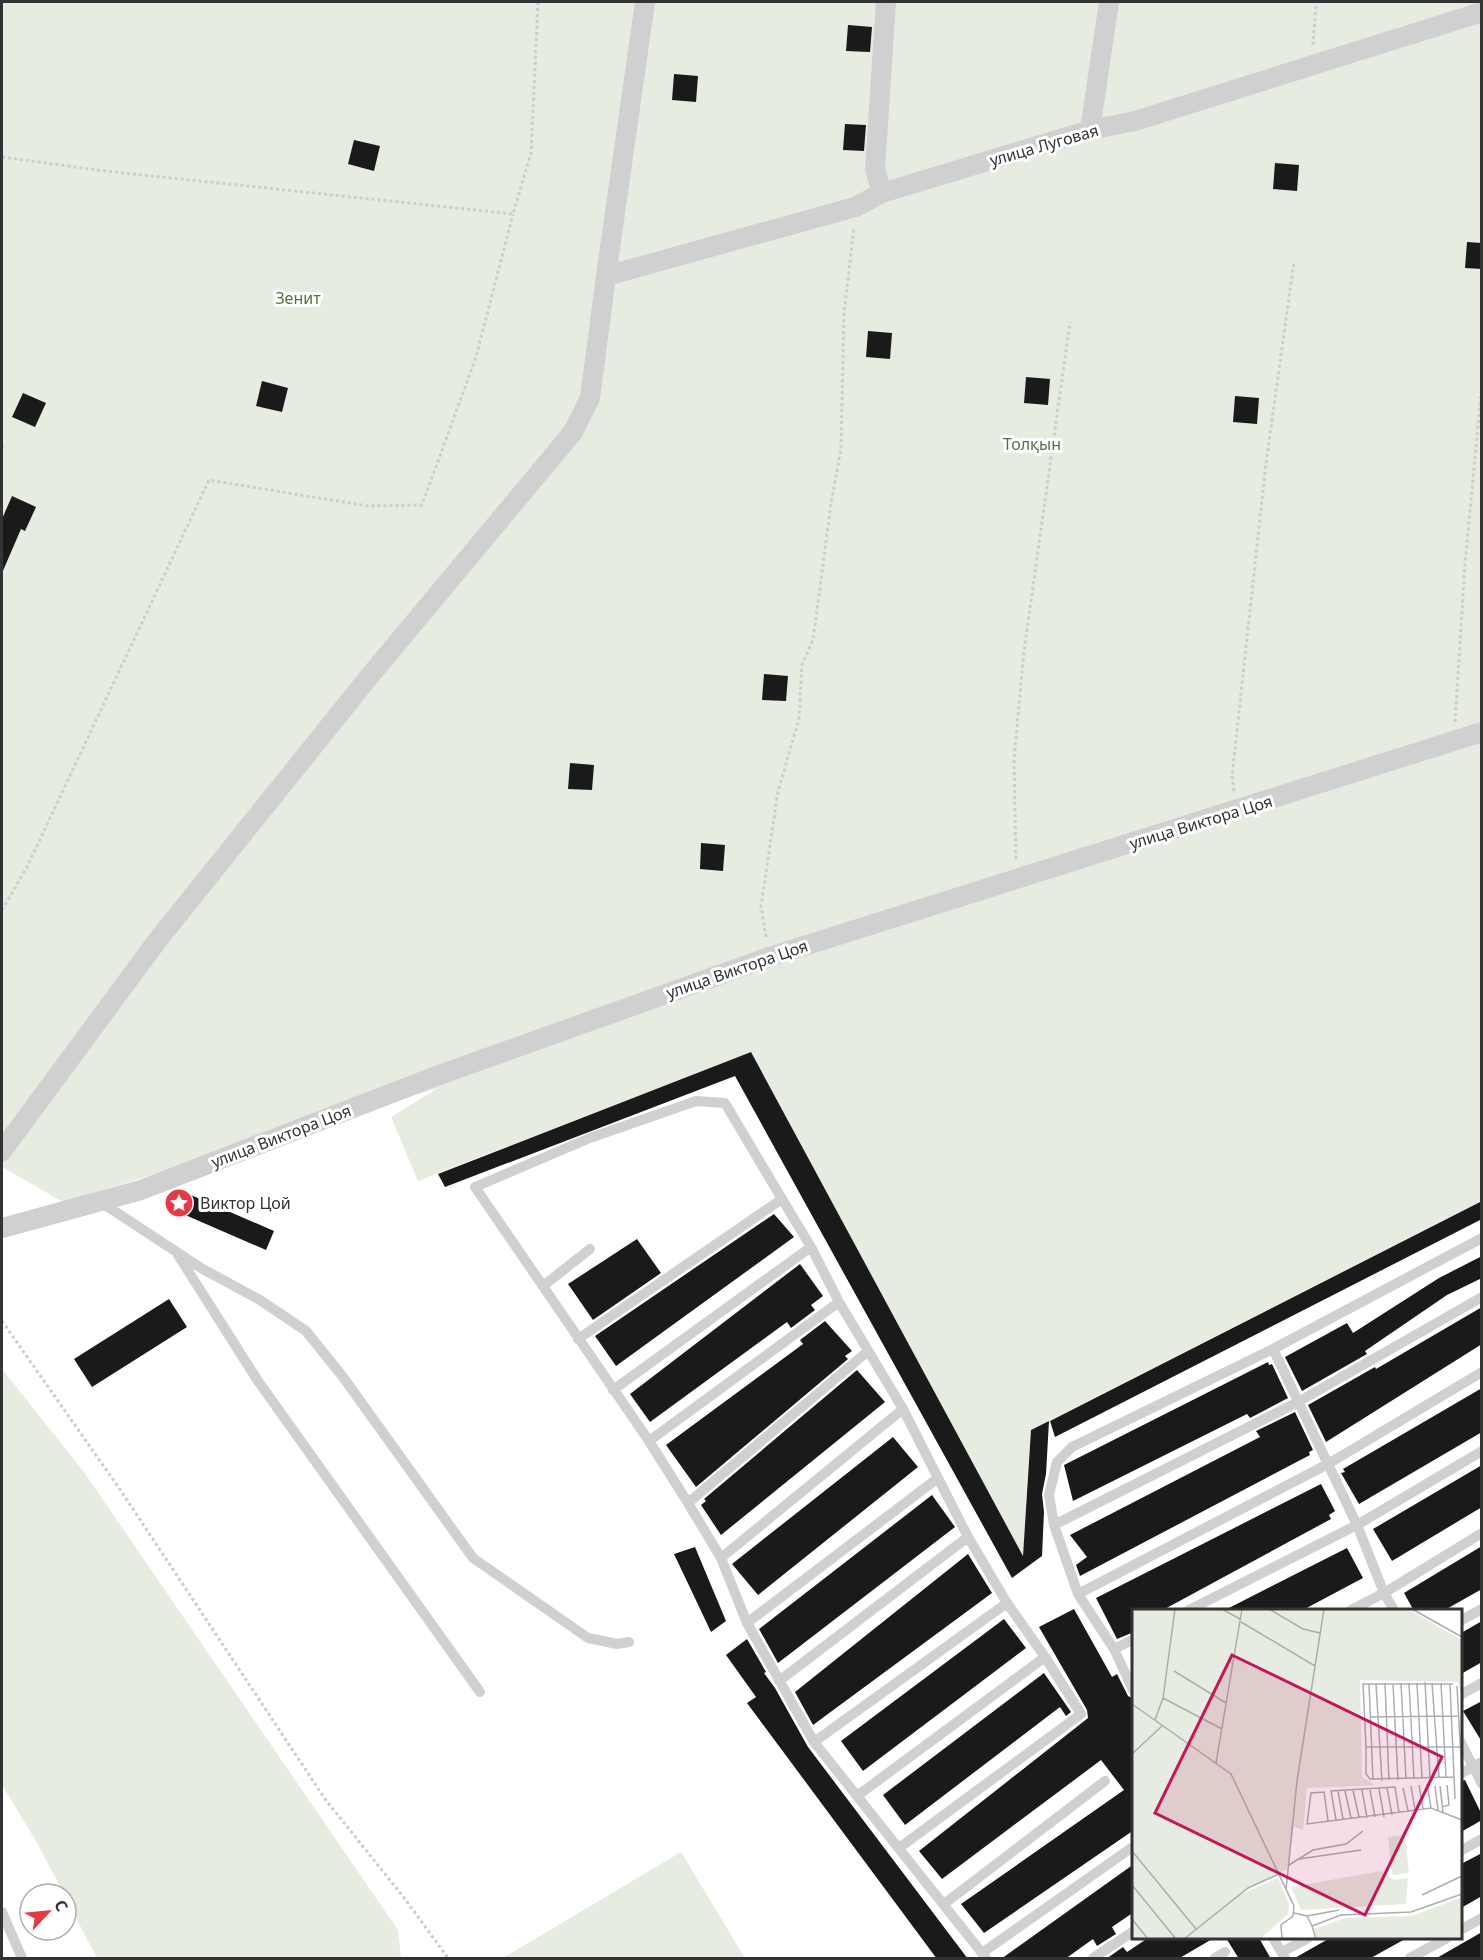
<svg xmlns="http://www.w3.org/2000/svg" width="1483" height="1960" viewBox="0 0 1483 1960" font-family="'Noto Sans',sans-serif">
	<rect width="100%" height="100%" fill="#fff"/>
	<path fill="#e6ecdf" d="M 2,2 L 1481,2 L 1481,1201 L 1031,1430 L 1023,1556 L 751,1052 L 418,1181 L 391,1117 L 438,1088 L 63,1202 L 2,1167 Z
		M 2,1369 L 84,1472 L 398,1930 L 401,1958 L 97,1958 L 66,1899 L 66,1894 L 64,1894 L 36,1841 L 2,1785 Z
		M 681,1852 L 745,1958 L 503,1958 Z"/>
	<path fill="#1a1a1a" d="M 848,25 L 872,27 L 870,52 L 846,51 Z
		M 674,74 L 698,76 L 696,102 L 672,100 Z
		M 845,124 L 866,125 L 864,151 L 843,150 Z
		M 354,140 L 380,146 L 374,171 L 348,164 Z
		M 1275,163 L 1299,165 L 1297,191 L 1273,189 Z
		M 1467,242 L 1482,243 L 1482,269 L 1465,268 Z
		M 868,331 L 892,333 L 890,359 L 866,357 Z
		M 1026,377 L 1050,379 L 1048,405 L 1024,403 Z
		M 262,381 L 288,388 L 282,412 L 256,406 Z
		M 23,393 L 46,403 L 35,427 L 12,417 Z
		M 1235,396 L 1259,398 L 1257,424 L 1233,422 Z
		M 12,496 L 36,507 L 25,531 L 21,529 L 2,573 L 2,519 Z
		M 764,674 L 788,676 L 786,701 L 762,700 Z
		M 570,763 L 594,765 L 592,790 L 568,789 Z
		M 701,843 L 725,845 L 723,871 L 700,869 Z
		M 751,1052 L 1023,1556 L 1031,1430 L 1049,1421 L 1046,1474 L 1042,1494 L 1044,1512 L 1042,1556 L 1012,1578 L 735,1076 L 445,1187 L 438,1174 Z
		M 184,1192 L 274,1231 L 266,1250 L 176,1211 Z
		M 1482,1201 L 1482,1219 L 1055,1437 L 1050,1421 Z
		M 774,1214 L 794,1237 L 616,1366 L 595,1336 Z
		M 637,1239 L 661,1273 L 593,1320 L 568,1284 Z
		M 1482,1256 L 1482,1278 L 1447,1295 L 1365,1351 L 1367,1354 L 1302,1391 L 1285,1357 L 1347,1323 L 1353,1333 L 1439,1278 Z
		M 800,1264 L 823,1296 L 811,1305 L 815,1310 L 791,1328 L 787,1322 L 650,1422 L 630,1394 Z
		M 169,1299 L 187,1327 L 92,1387 L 74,1359 Z
		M 1482,1307 L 1482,1344 L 1326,1442 L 1308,1405 L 1375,1367 L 1376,1369 Z
		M 825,1321 L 852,1351 L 845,1356 L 848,1359 L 696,1487 L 666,1445 L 803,1344 L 800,1340 Z
		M 1268,1362 L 1269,1365 L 1272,1364 L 1288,1398 L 1250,1418 L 1247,1414 L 1073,1501 L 1064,1465 Z
		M 857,1370 L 885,1402 L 721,1535 L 701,1505 L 706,1501 L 704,1499 Z
		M 1482,1388 L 1482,1432 L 1359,1504 L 1341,1473 L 1345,1472 L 1343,1469 Z
		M 1295,1412 L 1313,1450 L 1309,1452 L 1310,1455 L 1080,1576 L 1076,1565 L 1087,1557 L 1070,1535 L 1260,1437 L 1256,1431 Z
		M 893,1437 L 918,1467 L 758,1595 L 732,1564 Z
		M 1482,1465 L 1482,1507 L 1392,1561 L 1373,1529 Z
		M 1321,1484 L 1335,1511 L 1329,1515 L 1331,1519 L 1161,1611 L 1134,1611 L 1134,1632 L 1117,1639 L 1096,1598 Z
		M 932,1495 L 955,1527 L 778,1663 L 759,1629 Z
		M 1482,1546 L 1482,1589 L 1443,1611 L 1414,1611 L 1404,1593 Z
		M 695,1547 L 726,1621 L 711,1632 L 674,1554 Z
		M 1347,1548 L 1363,1578 L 1301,1611 L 1223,1611 Z
		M 968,1554 L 992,1593 L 813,1725 L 795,1692 Z
		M 1074,1609 L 1112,1677 L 1117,1674 L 1128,1696 L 1134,1699 L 1134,1830 L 984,1933 L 961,1904 L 1124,1790 L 1101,1760 L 942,1879 L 919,1851 L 1088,1718 L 1087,1710 L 1039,1627 Z
		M 1004,1619 L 1026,1648 L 863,1771 L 841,1741 Z
		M 1482,1621 L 1482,1662 L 1461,1674 L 1461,1633 Z
		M 747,1639 L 766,1672 L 764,1673 L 775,1688 L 808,1747 L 968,1959 L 937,1959 L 747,1703 L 756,1697 L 726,1655 Z
		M 1044,1673 L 1071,1712 L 1066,1716 L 1060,1707 L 905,1825 L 883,1795 Z
		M 1482,1701 L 1482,1742 L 1463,1711 Z
		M 1465,1780 L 1482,1815 L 1482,1820 L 1461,1832 L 1461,1781 Z
		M 1482,1853 L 1482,1896 L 1461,1908 L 1461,1864 Z
		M 1134,1864 L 1134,1912 L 1112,1927 L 1116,1934 L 1097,1946 L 1093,1939 L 1065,1959 L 1001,1959 Z
		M 1482,1932 L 1482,1959 L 1435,1959 Z
		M 1148,1938 L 1214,1938 L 1178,1959 L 1106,1959 L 1123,1947 L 1127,1952 Z
		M 1226,1938 L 1259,1938 L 1271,1959 L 1239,1959 Z
		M 1330,1938 L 1407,1938 L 1369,1959 L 1293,1959 Z"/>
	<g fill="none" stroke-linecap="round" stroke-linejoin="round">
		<path stroke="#cdcdcd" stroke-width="3" stroke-dasharray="3 3" stroke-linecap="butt" d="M 1313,45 L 1316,2
			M 2,157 L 105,171 L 513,214 L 531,153 L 538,2
			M 2,448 L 3,444
			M 1455,722 L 1465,564 L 1482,383
			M 1234,791 L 1232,776 L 1266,463 L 1294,262
			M 1016,859 L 1014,759 L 1024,651 L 1070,322
			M 2,910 L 27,867 L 209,480 L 368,506 L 422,505 L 476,357 L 513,214
			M 766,937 L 761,906 L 778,791 L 799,719 L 802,665 L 813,640 L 831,504 L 841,448 L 844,314 L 854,228
			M 2,1321 L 121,1491 L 325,1799 L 405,1899 L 448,1958"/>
		<path stroke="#d0d0d0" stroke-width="10" d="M 782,1199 L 811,1247
			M 99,1201 L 201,1268 L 260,1300 L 306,1331 L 343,1377 L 473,1558 L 588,1638 L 617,1644 L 629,1642
			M 178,1255 L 258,1381 L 480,1692
			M 543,1286 L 590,1249
			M 578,1339 L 782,1199 L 725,1103 L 696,1101 L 590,1138 L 475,1187 L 649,1441 L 688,1503 L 721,1558 L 747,1623 L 814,1742 L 986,1958
			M 1273,1349 L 1482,1238
			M 613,1390 L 811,1247 L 839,1302 L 903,1409 L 968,1537 L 1007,1603 L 1045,1657 L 1081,1714 L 899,1848
			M 649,1441 L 839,1302
			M 688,1503 L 867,1352
			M 1054,1525 L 1298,1402 L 1482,1297
			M 721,1558 L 903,1409
			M 1078,1594 L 1328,1464 L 1482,1372
			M 1189,1610 L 1357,1525 L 1482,1451
			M 1351,1610 L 1384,1593 L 1482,1533
			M 1460,1621 L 1482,1609
			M 747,1623 L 938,1478
			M 1114,1649 L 1134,1639
			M 779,1681 L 968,1537
			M 1134,1692 L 1114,1649 L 1078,1594 L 1054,1525 L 1049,1495 L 1057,1462 L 1072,1447 L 1273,1349 L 1357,1525 L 1384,1593 L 1394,1610
			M 1460,1695 L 1482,1683
			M 1460,1741 L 1482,1784
			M 814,1742 L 1007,1603
			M 1460,1774 L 1482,1762
			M 857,1796 L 1045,1657
			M 1460,1851 L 1482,1839
			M 944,1904 L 1105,1781
			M 2,1912 L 22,1958
			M 1460,1930 L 1482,1918
			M 1273,1938 L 1285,1958
			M 1282,1952 L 1308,1938
			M 982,1953 L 1134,1846
			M 1093,1958 L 1134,1931
			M 1215,1958 L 1225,1952
			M 1410,1958 L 1447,1938"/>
		<path stroke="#d0d0d0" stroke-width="20" d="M 1090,130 L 1109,2
			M 882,193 L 875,169 L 886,2
			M 606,276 L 855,207 L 882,193 L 1090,130 L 1135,121 L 1482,12
			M 2,1151 L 157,941 L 368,678 L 573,432 L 590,398 L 606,276 L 645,2
			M 2,1228 L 141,1190 L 431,1078 L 769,957 L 1482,732"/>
	</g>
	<defs>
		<g id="sight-disc" transform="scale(1.5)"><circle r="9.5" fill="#e63946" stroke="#fff"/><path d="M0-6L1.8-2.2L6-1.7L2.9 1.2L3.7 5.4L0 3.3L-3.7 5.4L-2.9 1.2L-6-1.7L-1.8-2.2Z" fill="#fff"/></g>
	</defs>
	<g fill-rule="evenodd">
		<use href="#sight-disc" x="179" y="1203"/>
	</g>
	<g text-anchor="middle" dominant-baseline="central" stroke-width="6" stroke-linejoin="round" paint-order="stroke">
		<g font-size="16" fill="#333" stroke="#fff">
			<text transform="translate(1044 145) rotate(-16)">улица Луговая</text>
			<text transform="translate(1201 822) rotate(-17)">улица Виктора Цоя</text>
			<text transform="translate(737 969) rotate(-19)">улица Виктора Цоя</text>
			<text transform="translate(281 1136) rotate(-21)">улица Виктора Цоя</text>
		</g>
		<g font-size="16" fill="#56703f" stroke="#fff">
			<text x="298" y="298">Зенит</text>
			<text x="1032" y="444">Толқын</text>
		</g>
		<g font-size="16" fill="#333" stroke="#fff" text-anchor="start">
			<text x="200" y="1203">Виктор Цой</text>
		</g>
	</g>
	<g transform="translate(1132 1609)">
		<rect width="330" height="330" fill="#fff"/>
		<path d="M 0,0 L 276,0 L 330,31 L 330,92 L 326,73 L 228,71 L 230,168 L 243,176 L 175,179 L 171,221 L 162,217 L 155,260 L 125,275 L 107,286 L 146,269 L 157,295 L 156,305 L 128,330 L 0,330 ZM 273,226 L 277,264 L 260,266 L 256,228 ZM 250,262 L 262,271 L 276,269 L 274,295 L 169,301 L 159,278 ZM 330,288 L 330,330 L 185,330 L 182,320 L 213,309 L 280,307 Z" fill="#e6ecdf"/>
		<path fill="none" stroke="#adadad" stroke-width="1.5" d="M 90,0 L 108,10M 137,0 L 171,20 L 188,24M 280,0 L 330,28M 109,13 L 183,57M 42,62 L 94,94M 293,73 L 298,169M 253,74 L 257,171M 269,74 L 274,170M 277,74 L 282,170M 285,74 L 290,169M 300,74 L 307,169M 309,74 L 314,168M 237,75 L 241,171M 244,75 L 250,172M 261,75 L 266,171M 318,75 L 323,190M 325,77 L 330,168M 31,89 L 90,120M 0,95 L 99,165 L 162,297 L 161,307 L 149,316 L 150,330M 238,108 L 327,107M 23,111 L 31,89 L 43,0M 234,138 L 231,75 L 321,75M 0,145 L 30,117M 84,154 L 110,0M 322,168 L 238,170 L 234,165 L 234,138 L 330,138M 295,175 L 299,199M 287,176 L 291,200M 279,177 L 283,201M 303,177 L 306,201M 308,177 L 311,203M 255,179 L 260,206M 271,179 L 276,202M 247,180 L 252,208M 221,181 L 227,208M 230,181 L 235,209M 238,181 L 243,208M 206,182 L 211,210M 213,182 L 219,209M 310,198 L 317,196 L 315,176M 204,211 L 199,182 L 263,178 L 267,204M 196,212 L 192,183 L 179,184 L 175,215 L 299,199 L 330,211M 0,242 L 64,320M 167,250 L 229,241M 157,256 L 181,241 L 214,235 L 231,222M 0,276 L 44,330M 154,281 L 165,172 L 192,0M 290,286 L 330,267M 162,304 L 175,307 L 180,317M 175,307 L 207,301M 0,310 L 16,330M 52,330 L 116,279 L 147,265M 184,330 L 180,317 L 209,306 L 279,303 L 330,285"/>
		<path fill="#c2185b" fill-opacity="0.15" stroke="#c2185b" stroke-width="3" d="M 100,46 L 310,148 L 233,306 L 23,204 Z"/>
		<rect width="330" height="330" fill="none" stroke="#333" stroke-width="3"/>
	</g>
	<rect width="1483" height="1960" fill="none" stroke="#333333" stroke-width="6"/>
	<g transform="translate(48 1912) rotate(64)"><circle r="28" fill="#ffffff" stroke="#adadad" stroke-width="1.5"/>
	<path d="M0-4.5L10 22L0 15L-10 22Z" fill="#e63946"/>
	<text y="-9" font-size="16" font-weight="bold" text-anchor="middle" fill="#333333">С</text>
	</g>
</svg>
